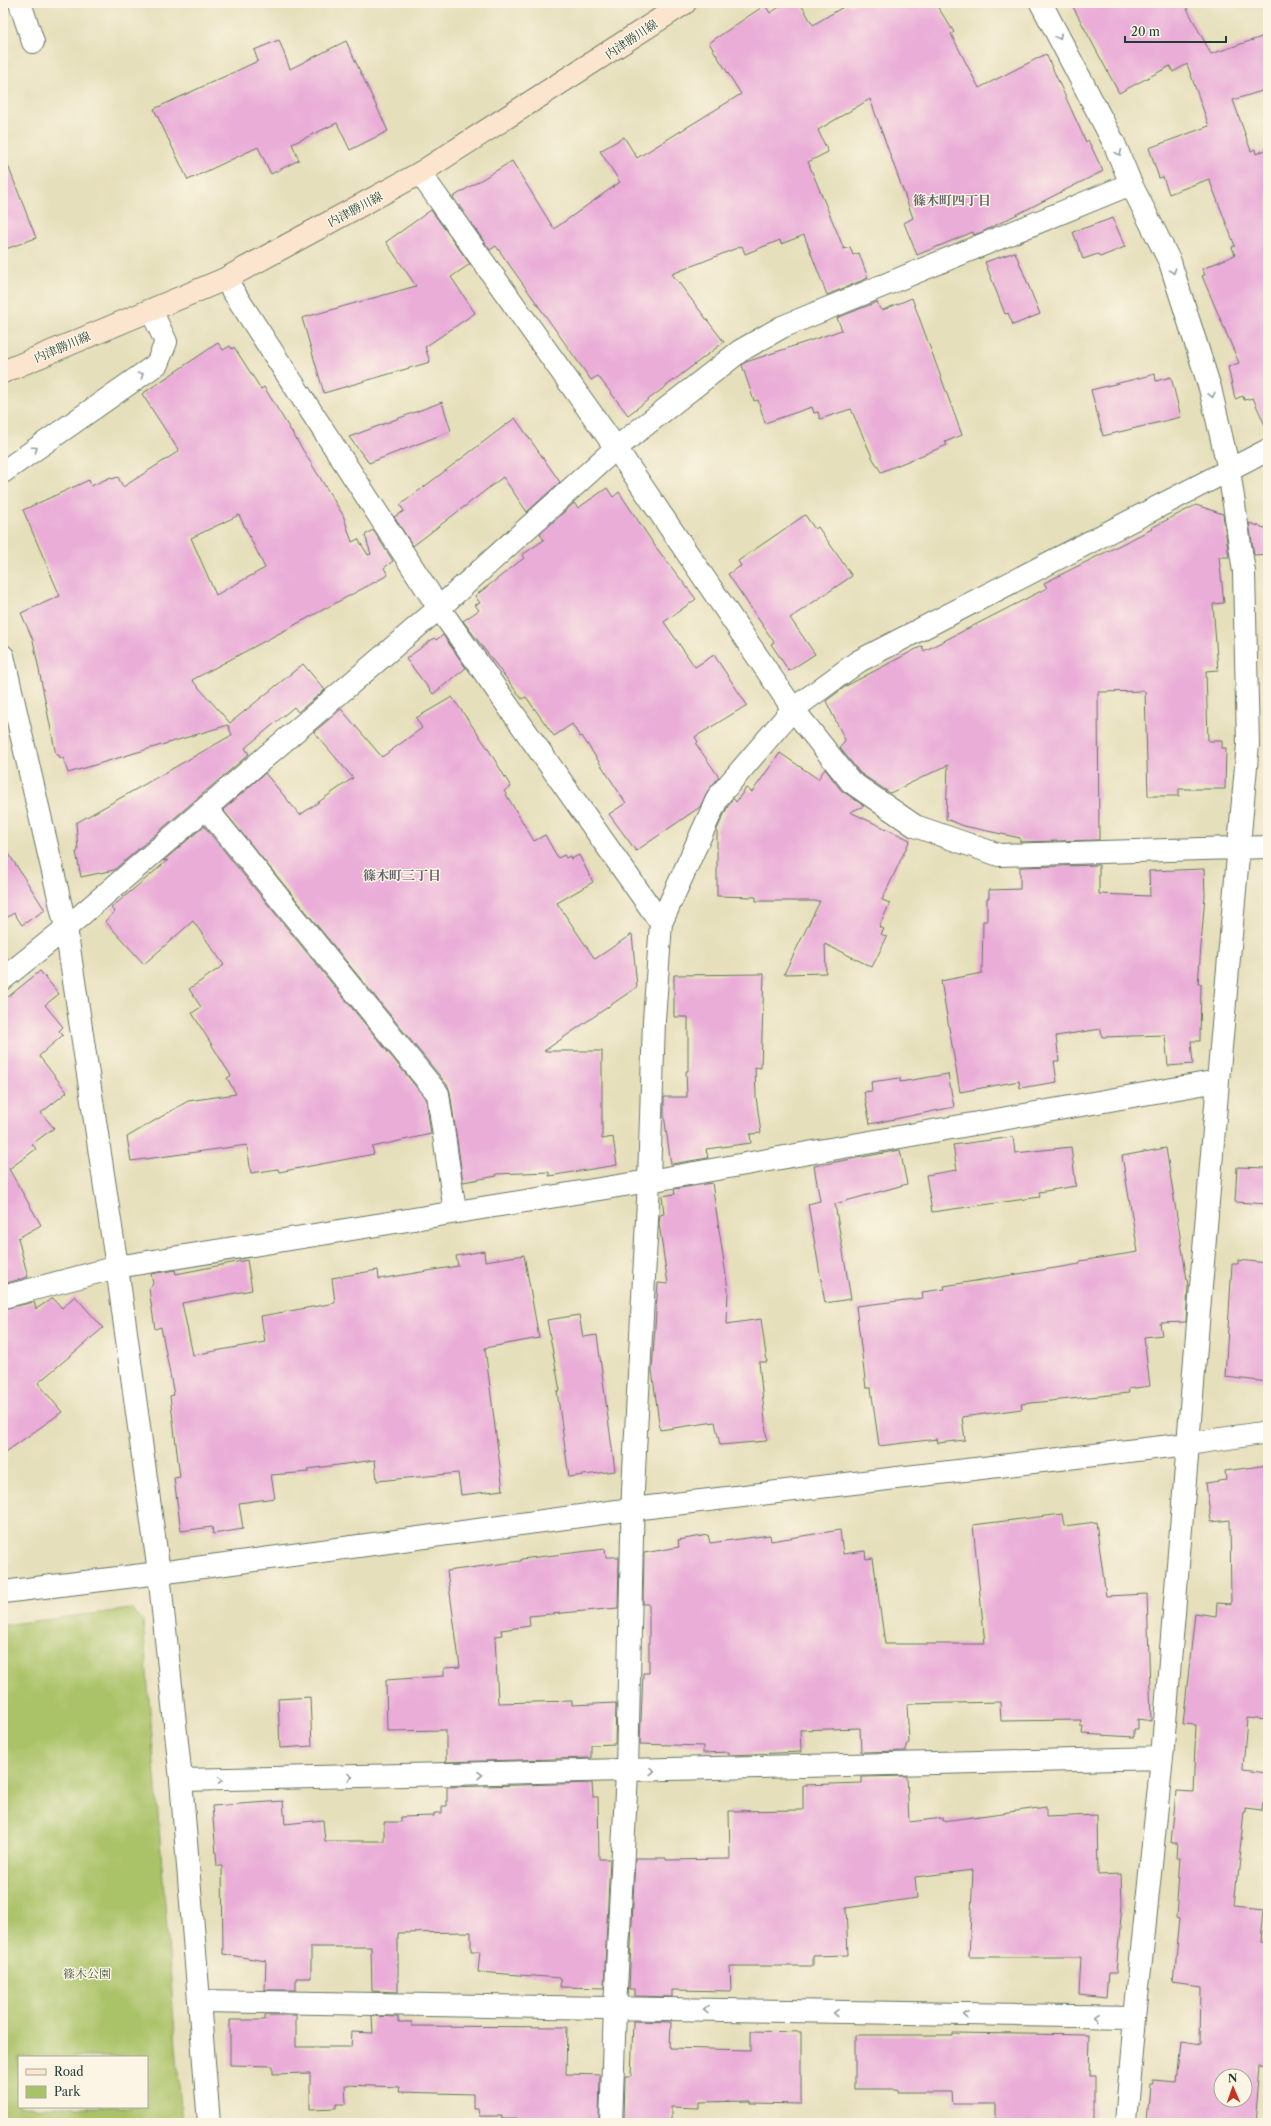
<svg xmlns="http://www.w3.org/2000/svg" width="1271" height="2126" viewBox="0 0 1271 2126" font-family="'Libre Caslon Text','Noto Serif JP',serif">
	<rect width="100%" height="100%" fill="#fcf5e5"/>
	<filter id="ink" filterUnits="userSpaceOnUse"><feTurbulence type="fractalNoise" baseFrequency=".025" numOctaves="2"/><feDisplacementMap in="SourceGraphic" scale="8" xChannelSelector="R" yChannelSelector="G"/><feConvolveMatrix kernelMatrix="1 2 1 2 8 2 1 2 1" color-interpolation-filters="sRGB"/></filter>
	<filter id="wash" filterUnits="userSpaceOnUse"><feTurbulence type="fractalNoise" baseFrequency=".012" numOctaves="4" result="noise"/><feDisplacementMap in="SourceGraphic" scale="16" xChannelSelector="R" yChannelSelector="G"/><feGaussianBlur stdDeviation="0.9" result="paint"/><feColorMatrix in="noise" values="0 0 0 0 0 0 0 0 0 0 0 0 0 0 0 0 0 1.4 0 .05"/><feComposite in="paint" operator="in"/></filter>
	<g filter="url(#wash)">
		<rect width="100%" height="100%" fill="#e6dfbb"/>
		<path fill="#aac267" stroke="#64804e" fill-rule="evenodd" d="M 131,1609 L 143,1621 L 182,2123 L 3,2123 L 3,1625 ZM 19,2057 L 147,2057 L 147,2107 L 19,2107 Z"/>
		<g id="blocks">
			<path fill="#eaadd8" fill-rule="evenodd" d="M 786,3 L 800,3 L 813,25 L 848,4 L 850,6 L 857,3 L 935,3 L 954,32 L 951,34 L 979,88 L 1046,54 L 1086,142 L 1088,140 L 1103,171 L 982,232 L 974,235 L 973,232 L 917,255 L 904,223 L 913,218 L 870,99 L 818,130 L 828,152 L 808,162 L 844,249 L 850,247 L 853,255 L 859,253 L 868,278 L 827,295 L 804,235 L 781,244 L 780,240 L 745,254 L 742,246 L 672,274 L 724,342 L 628,415 L 598,376 L 591,380 L 496,246 L 490,250 L 453,197 L 512,161 L 554,229 L 620,182 L 600,151 L 624,137 L 637,158 L 741,94 L 709,43 L 765,5 L 770,13 Z
				M 1071,3 L 1184,3 L 1211,54 L 1268,35 L 1268,89 L 1233,100 L 1251,151 L 1255,149 L 1256,154 L 1268,149 L 1268,432 L 1253,398 L 1244,400 L 1243,396 L 1235,399 L 1228,367 L 1239,363 L 1202,276 L 1205,275 L 1202,269 L 1235,255 L 1232,247 L 1235,246 L 1209,179 L 1169,194 L 1163,177 L 1159,178 L 1149,148 L 1209,126 L 1187,64 L 1173,72 L 1170,66 L 1119,93 Z
				M 279,40 L 290,69 L 346,41 L 388,131 L 350,150 L 337,123 L 292,144 L 299,160 L 271,174 L 258,147 L 188,180 L 154,109 L 258,61 L 254,50 Z
				M 3,158 L 5,158 L 36,238 L 3,250 Z
				M 431,210 L 470,264 L 451,277 L 475,313 L 425,347 L 430,362 L 324,393 L 302,318 L 416,286 L 386,242 Z
				M 1113,218 L 1125,247 L 1100,257 L 1098,254 L 1083,259 L 1073,232 Z
				M 1015,252 L 1040,314 L 1013,325 L 1008,313 L 1005,314 L 985,262 Z
				M 912,298 L 962,435 L 945,442 L 947,445 L 881,472 L 873,459 L 851,409 L 820,419 L 818,412 L 814,413 L 812,407 L 765,423 L 758,400 L 754,401 L 742,365 L 746,362 L 842,330 L 837,318 L 877,302 L 880,309 L 883,310 Z
				M 218,343 L 223,350 L 230,346 L 232,349 L 234,347 L 261,389 L 264,387 L 343,515 L 352,542 L 358,539 L 368,555 L 371,554 L 365,535 L 373,530 L 393,561 L 384,568 L 388,575 L 192,680 L 230,723 L 303,664 L 325,690 L 298,712 L 294,707 L 245,748 L 249,754 L 114,870 L 81,877 L 76,852 L 78,851 L 76,823 L 232,735 L 228,725 L 68,773 L 63,757 L 60,758 L 59,755 L 56,755 L 33,640 L 21,613 L 60,596 L 23,510 L 89,480 L 91,486 L 111,477 L 112,479 L 118,477 L 123,487 L 179,451 L 142,394 ZM 239,515 L 265,568 L 216,595 L 191,538 Z
				M 1155,374 L 1156,381 L 1171,377 L 1181,417 L 1103,436 L 1091,390 Z
				M 442,402 L 451,431 L 369,463 L 349,437 Z
				M 515,418 L 560,482 L 527,512 L 503,477 L 413,546 L 394,517 L 404,511 L 400,505 Z
				M 607,488 L 613,497 L 619,492 L 655,546 L 696,599 L 664,622 L 695,667 L 714,655 L 747,705 L 695,737 L 698,742 L 696,744 L 719,777 L 707,792 L 700,807 L 636,851 L 609,814 L 626,803 L 582,736 L 580,737 L 572,724 L 554,736 L 526,697 L 522,699 L 463,621 L 479,610 L 475,605 L 480,603 L 475,596 L 524,558 L 522,555 L 544,540 L 540,534 L 574,503 L 578,508 Z
				M 1196,505 L 1223,514 L 1229,557 L 1219,557 L 1224,603 L 1213,604 L 1218,670 L 1206,671 L 1208,741 L 1222,741 L 1222,748 L 1226,748 L 1225,789 L 1179,789 L 1179,796 L 1148,796 L 1145,691 L 1098,692 L 1099,840 L 1020,842 L 1020,838 L 964,826 L 946,819 L 948,765 L 890,793 L 860,773 L 840,748 L 845,740 L 826,701 L 846,686 L 922,646 L 924,651 L 1047,588 L 1044,583 L 1152,529 L 1151,528 Z
				M 805,515 L 815,529 L 818,527 L 852,576 L 790,618 L 815,654 L 789,671 L 771,644 L 774,642 L 728,574 L 741,566 L 738,561 Z
				M 1249,523 L 1268,529 L 1268,554 L 1254,555 Z
				M 443,635 L 466,668 L 433,694 L 406,659 L 434,638 L 436,640 Z
				M 452,697 L 487,747 L 511,787 L 504,791 L 534,841 L 545,835 L 558,858 L 564,855 L 566,858 L 570,856 L 571,859 L 579,855 L 593,882 L 557,903 L 595,959 L 632,934 L 637,987 L 544,1051 L 602,1051 L 602,1139 L 613,1137 L 617,1165 L 549,1176 L 549,1172 L 496,1174 L 497,1176 L 463,1182 L 450,1092 L 448,1086 L 223,810 L 265,773 L 300,815 L 353,778 L 314,732 L 341,709 L 382,757 L 422,728 L 416,718 Z
				M 780,753 L 818,779 L 825,769 L 841,790 L 864,806 L 850,812 L 910,840 L 882,900 L 890,903 L 879,927 L 884,929 L 881,934 L 887,937 L 872,967 L 825,944 L 826,973 L 784,974 L 820,901 L 756,901 L 756,897 L 717,896 L 717,829 L 729,804 L 733,798 L 736,802 L 746,788 L 752,792 Z
				M 204,826 L 426,1099 L 431,1134 L 372,1147 L 374,1154 L 279,1172 L 278,1169 L 251,1173 L 247,1145 L 131,1161 L 127,1137 L 188,1101 L 236,1094 L 227,1078 L 231,1076 L 192,1013 L 201,1007 L 189,989 L 224,965 L 193,921 L 144,964 L 105,921 L 115,912 L 111,908 L 168,860 L 163,861 Z
				M 3,845 L 45,910 L 22,925 L 14,913 L 3,920 Z
				M 1099,865 L 1099,894 L 1150,896 L 1149,871 L 1204,869 L 1205,895 L 1198,984 L 1201,984 L 1200,1041 L 1191,1041 L 1193,1064 L 1168,1066 L 1165,1035 L 1102,1037 L 1101,1029 L 1056,1036 L 1059,1061 L 1054,1061 L 1057,1082 L 1020,1088 L 1019,1081 L 960,1092 L 941,981 L 982,973 L 983,921 L 987,921 L 987,898 L 989,898 L 989,890 L 1020,889 L 1020,867 Z
				M 40,971 L 59,994 L 45,1005 L 63,1027 L 59,1031 L 63,1035 L 39,1056 L 67,1092 L 41,1113 L 54,1128 L 32,1144 L 36,1149 L 9,1169 L 41,1225 L 18,1238 L 28,1277 L 3,1284 L 3,1001 Z
				M 764,974 L 761,1068 L 755,1067 L 756,1097 L 761,1133 L 750,1134 L 751,1143 L 706,1149 L 708,1158 L 671,1164 L 664,1115 L 664,1097 L 687,1097 L 686,1071 L 688,1071 L 688,1017 L 674,1017 L 674,975 Z
				M 948,1074 L 954,1107 L 870,1124 L 864,1092 L 872,1091 L 871,1082 L 900,1078 L 900,1082 Z
				M 1013,1137 L 1015,1153 L 1071,1147 L 1076,1186 L 1039,1192 L 1040,1197 L 932,1212 L 926,1175 L 957,1170 L 953,1145 Z
				M 1166,1148 L 1188,1286 L 1186,1322 L 1160,1323 L 1162,1335 L 1144,1337 L 1150,1386 L 1128,1389 L 1129,1393 L 1021,1404 L 1022,1409 L 962,1417 L 965,1440 L 938,1443 L 937,1439 L 879,1446 L 871,1388 L 866,1388 L 856,1306 L 923,1298 L 922,1292 L 945,1289 L 944,1286 L 1080,1264 L 1080,1261 L 1138,1252 L 1122,1156 Z
				M 900,1150 L 907,1184 L 835,1204 L 851,1299 L 825,1303 L 808,1204 L 820,1201 L 814,1166 Z
				M 1237,1167 L 1268,1168 L 1268,1204 L 1235,1202 Z
				M 712,1183 L 728,1289 L 727,1324 L 761,1319 L 767,1362 L 759,1362 L 767,1441 L 720,1445 L 715,1422 L 660,1430 L 652,1370 L 658,1283 L 668,1284 L 659,1224 L 660,1215 L 664,1214 L 662,1196 L 675,1194 L 674,1189 Z
				M 484,1251 L 485,1261 L 524,1255 L 539,1338 L 485,1348 L 503,1490 L 461,1495 L 458,1473 L 377,1481 L 375,1460 L 308,1469 L 309,1472 L 271,1475 L 275,1498 L 239,1503 L 243,1529 L 213,1534 L 212,1527 L 181,1531 L 174,1478 L 180,1477 L 170,1396 L 174,1395 L 161,1327 L 155,1329 L 149,1289 L 153,1284 L 151,1274 L 175,1270 L 176,1274 L 247,1260 L 252,1290 L 182,1303 L 193,1355 L 265,1342 L 261,1316 L 335,1303 L 332,1278 L 378,1270 L 379,1279 L 458,1266 L 456,1256 Z
				M 1238,1260 L 1268,1263 L 1268,1382 L 1225,1377 L 1232,1264 L 1238,1264 Z
				M 75,1296 L 103,1328 L 38,1383 L 62,1412 L 3,1454 L 3,1309 L 34,1302 L 36,1309 L 53,1298 L 62,1308 Z
				M 579,1315 L 583,1337 L 597,1335 L 615,1471 L 569,1477 L 557,1391 L 560,1391 L 547,1320 Z
				M 1268,1465 L 1268,1720 L 1247,1718 L 1243,1770 L 1267,1773 L 1263,1811 L 1246,1809 L 1246,1813 L 1244,1813 L 1234,1905 L 1264,1908 L 1261,1941 L 1268,1942 L 1268,1981 L 1265,2010 L 1268,2011 L 1268,2066 L 1259,2065 L 1254,2123 L 1147,2123 L 1150,2084 L 1153,2084 L 1153,2080 L 1176,2082 L 1180,2041 L 1200,2044 L 1201,1986 L 1173,1982 L 1179,1918 L 1176,1917 L 1180,1858 L 1176,1858 L 1177,1843 L 1171,1843 L 1176,1791 L 1193,1792 L 1196,1725 L 1183,1724 L 1195,1613 L 1216,1616 L 1217,1603 L 1231,1604 L 1230,1520 L 1211,1522 L 1206,1483 L 1226,1480 L 1225,1471 ZM 1221,2076 L 1245,2076 L 1245,2100 L 1221,2100 Z
				M 1062,1514 L 1064,1526 L 1096,1522 L 1106,1596 L 1147,1594 L 1151,1721 L 1138,1719 L 1138,1729 L 1134,1729 L 1134,1737 L 1082,1734 L 1083,1726 L 1080,1726 L 1081,1720 L 1001,1721 L 1000,1702 L 907,1704 L 909,1743 L 906,1745 L 906,1751 L 861,1752 L 860,1728 L 800,1730 L 801,1752 L 729,1755 L 729,1752 L 703,1753 L 703,1746 L 640,1744 L 643,1673 L 649,1673 L 649,1604 L 643,1604 L 644,1553 L 679,1547 L 678,1540 L 708,1535 L 710,1543 L 770,1535 L 771,1541 L 840,1530 L 843,1554 L 865,1551 L 866,1559 L 873,1558 L 885,1644 L 985,1644 L 973,1525 Z
				M 605,1549 L 606,1557 L 619,1557 L 618,1608 L 529,1616 L 530,1626 L 501,1630 L 502,1635 L 495,1636 L 498,1703 L 572,1701 L 572,1705 L 616,1703 L 615,1744 L 591,1745 L 591,1758 L 446,1762 L 446,1730 L 387,1731 L 386,1680 L 444,1676 L 444,1668 L 460,1667 L 447,1571 L 521,1561 L 521,1559 Z
				M 310,1697 L 312,1746 L 280,1748 L 278,1699 Z
				M 907,1776 L 909,1822 L 943,1818 L 943,1821 L 1046,1807 L 1046,1817 L 1097,1815 L 1098,1875 L 1121,1874 L 1122,1905 L 1116,1973 L 1108,1973 L 1106,1998 L 1079,1995 L 1081,1957 L 969,1957 L 973,1870 L 915,1877 L 917,1898 L 846,1908 L 848,1955 L 813,1956 L 813,1966 L 730,1966 L 731,1991 L 672,1990 L 672,1997 L 634,1996 L 634,1989 L 629,1989 L 635,1858 L 666,1858 L 666,1860 L 730,1859 L 729,1811 L 803,1810 L 803,1785 L 862,1783 L 862,1777 Z
				M 592,1783 L 593,1797 L 598,1797 L 599,1859 L 610,1859 L 604,1988 L 560,1987 L 561,1978 L 478,1972 L 480,1951 L 471,1951 L 471,1932 L 398,1933 L 398,1992 L 372,1991 L 371,1947 L 311,1947 L 311,1978 L 296,1978 L 296,1990 L 265,1990 L 266,1961 L 223,1954 L 222,1866 L 217,1866 L 212,1806 L 283,1801 L 285,1824 L 323,1820 L 325,1841 L 384,1841 L 384,1822 L 401,1822 L 401,1817 L 434,1816 L 434,1813 L 442,1813 L 442,1806 L 447,1806 L 447,1787 Z
				M 265,2015 L 296,2015 L 296,2047 L 351,2047 L 352,2032 L 373,2033 L 372,2016 L 398,2017 L 398,2022 L 412,2022 L 412,2026 L 567,2027 L 566,2074 L 600,2075 L 599,2123 L 560,2123 L 560,2120 L 502,2119 L 502,2116 L 479,2116 L 478,2109 L 473,2109 L 473,2094 L 399,2092 L 400,2087 L 345,2085 L 346,2104 L 336,2104 L 336,2108 L 310,2109 L 310,2073 L 273,2074 L 273,2066 L 230,2065 L 230,2020 L 265,2020 Z
				M 633,2021 L 671,2022 L 670,2048 L 751,2050 L 751,2031 L 801,2032 L 801,2104 L 751,2103 L 751,2101 L 699,2102 L 699,2108 L 671,2107 L 671,2123 L 624,2123 L 625,2076 L 631,2076 Z
				M 953,2033 L 1089,2035 L 1088,2076 L 1095,2076 L 1095,2123 L 995,2123 L 995,2104 L 953,2104 L 952,2092 L 898,2092 L 898,2089 L 855,2089 L 855,2035 L 953,2035 Z"/>
		</g>
	</g>
	<g filter="url(#ink)">
		<use href="#blocks" fill-opacity="0" stroke="#657663" stroke-width="1"/>
		<g fill="none" stroke-linecap="round" stroke-linejoin="round">
			<g stroke="#657663" stroke-width="24">
				<path id="street" d="M 20,3 L 33,42
					M 1041,3 L 1114,143 L 1131,184 L 1170,262 L 1210,388 L 1229,470 L 1244,572 L 1248,744 L 1218,1081 L 1162,1758 L 1135,2017 L 1126,2123
					M 420,173 L 616,448 L 793,709 L 851,782 L 915,826 L 999,855 L 1268,847
					M 225,279 L 439,608 L 661,923
					M 3,472 L 157,364 L 166,342 L 151,310
					M 3,656 L 66,928 L 117,1267 L 159,1573 L 181,1780 L 209,2123
					M 206,808 L 438,1094 L 455,1212
					M 3,979 L 66,928 L 439,608 L 616,448 L 740,351 L 782,327 L 1131,184
					M 3,1297 L 117,1267 L 649,1181 L 1218,1081
					M 3,1592 L 159,1573 L 632,1509 L 1188,1444 L 1268,1432
					M 181,1780 L 1162,1758
					M 200,2001 L 1135,2017
					M 611,2123 L 615,2009 L 627,1772 L 633,1490 L 649,1181 L 654,1020 L 661,923 L 718,797 L 793,709 L 859,661 L 1268,450"/>
			</g>
			<g stroke="#657663" stroke-width="24">
				<path id="secondary" d="M 3,372 L 225,279 L 420,173 L 685,3"/>
			</g>
			<use href="#street" stroke="#fff" stroke-width="22"/>
			<use href="#secondary" stroke="#fce5cf" stroke-width="22"/>
		</g>
		<defs><path id="oneway-chevron" d="M-2-3.5L2.5 0L-2 3.5" fill="none" stroke-width="1.6" stroke-linecap="round" stroke-linejoin="round"/></defs>
		<g stroke="#8f9e9a">
			<use href="#oneway-chevron" transform="translate(1059 37) rotate(62)"/>
			<use href="#oneway-chevron" transform="translate(1119 153) rotate(67)"/>
			<use href="#oneway-chevron" transform="translate(1173 271) rotate(72)"/>
			<use href="#oneway-chevron" transform="translate(141 375) rotate(-35)"/>
			<use href="#oneway-chevron" transform="translate(1212 395) rotate(77)"/>
			<use href="#oneway-chevron" transform="translate(35 449) rotate(-35)"/>
			<use href="#oneway-chevron" transform="translate(652 1771) rotate(-1)"/>
			<use href="#oneway-chevron" transform="translate(480 1775) rotate(-1)"/>
			<use href="#oneway-chevron" transform="translate(350 1777) rotate(-1)"/>
			<use href="#oneway-chevron" transform="translate(220 1780) rotate(-1)"/>
			<use href="#oneway-chevron" transform="translate(706 2010) rotate(-179)"/>
			<use href="#oneway-chevron" transform="translate(836 2013) rotate(-179)"/>
			<use href="#oneway-chevron" transform="translate(966 2015) rotate(-179)"/>
			<use href="#oneway-chevron" transform="translate(1096 2017) rotate(-179)"/>
		</g>
	</g>
	<g text-anchor="middle" dominant-baseline="central" stroke-width="3" stroke-linejoin="round" paint-order="stroke">
		<g font-size="12" fill="#1f3d34" stroke="#fcf5e5">
			<text transform="translate(631 39) rotate(-34)">内津勝川線</text>
			<text transform="translate(355 209) rotate(-28)">内津勝川線</text>
			<text transform="translate(62 347) rotate(-23)">内津勝川線</text>
		</g>
		<g font-size="12" fill="#425e41" stroke="#fcf5e5">
			<text x="87" y="1973">篠木公園</text>
		</g>
		<g font-size="13" font-weight="bold" fill="#66646d" stroke="#fcf5e5">
			<text x="952" y="200">篠木町四丁目</text>
			<text x="402" y="875">篠木町三丁目</text>
		</g>
	</g>
	<rect width="1271" height="2126" fill="none" stroke="#fcf5e5" stroke-width="16"/>
	<rect x="18" y="2056" width="130" height="52" fill="#fcf5e5" stroke="#a4ab9e"/>
	<rect x="26" y="2069" width="20" height="6" fill="#fce5cf" stroke="#a4ab9e"/>
	<text x="54" y="2076" font-size="12" fill="#1f3d34">Road</text>
	<rect x="26" y="2086" width="20" height="12" fill="#aac267" stroke="#a4ab9e"/>
	<text x="54" y="2096" font-size="12" fill="#1f3d34">Park</text>
	<g transform="translate(1233 2088) rotate(358)"><circle r="19" fill="#fcf5e5" stroke="#a4ab9e"/>
	<path d="M0-3L7 15L0 10L-7 15Z" fill="#c8321e"/>
	<text y="-6" font-size="11" font-weight="bold" text-anchor="middle" fill="#1f3d34">N</text>
	</g>
	<path d="M1125 36v6h101v-6" fill="none" stroke="#1f3d34" stroke-width="2"/>
	<text x="1131" y="36" font-size="12" fill="#1f3d34" stroke="#fcf5e5" stroke-width="3" paint-order="stroke">20 m</text>
</svg>
